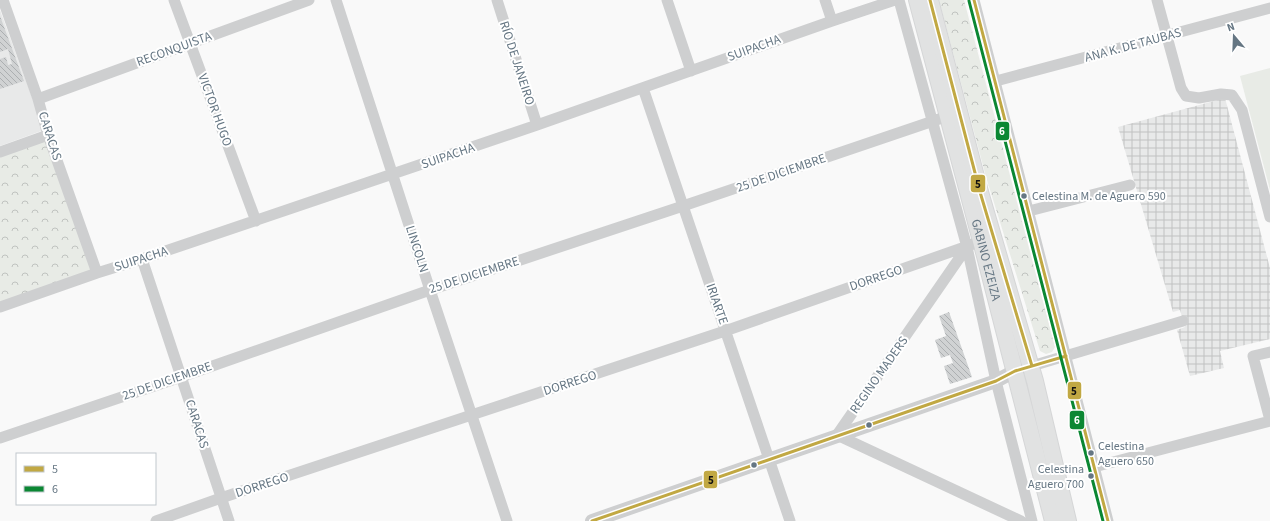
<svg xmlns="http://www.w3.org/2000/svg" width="1270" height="521" viewBox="0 0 1270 521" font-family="'Source Sans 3',sans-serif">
	<defs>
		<pattern id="industrial-grid" width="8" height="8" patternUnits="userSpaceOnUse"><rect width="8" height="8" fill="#e8e9e9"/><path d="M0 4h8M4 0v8" fill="none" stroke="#c0c1c2"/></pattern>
		<pattern id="park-crowns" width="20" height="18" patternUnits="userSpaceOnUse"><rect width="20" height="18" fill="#e8ebe6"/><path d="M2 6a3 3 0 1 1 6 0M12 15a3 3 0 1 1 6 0" fill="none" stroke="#c0c3c0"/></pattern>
		<pattern id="building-back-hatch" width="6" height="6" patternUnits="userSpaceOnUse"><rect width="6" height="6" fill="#d0d2d3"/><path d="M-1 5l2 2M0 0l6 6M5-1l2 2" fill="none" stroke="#acafb1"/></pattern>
	</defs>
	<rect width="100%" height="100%" fill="#f9f9f9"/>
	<path fill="#e8e9e9" d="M 0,10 L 44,130 L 0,146 Z"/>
	<path fill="url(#industrial-grid)" d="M 1225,98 L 1270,268 L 1270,339 L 1220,351 L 1224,368 L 1190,376 L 1177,330 L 1185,327 L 1180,310 L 1173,312 L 1118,127 Z"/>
	<path fill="#e8ebe6" d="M 1270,68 L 1270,190 L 1240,76 Z"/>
	<path fill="url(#park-crowns)" d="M 939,0 L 964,0 L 1055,347 L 1052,352 L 1046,354 L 1040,351 L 986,177 Z
		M 48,135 L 97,273 L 0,307 L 0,152 Z"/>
	<path fill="url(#building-back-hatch)" d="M 0,16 L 24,81 L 0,89 L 0,59 L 6,57 L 8,65 L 12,64 L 8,49 L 0,52 Z
		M 949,312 L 972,377 L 950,384 L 944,366 L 953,363 L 950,355 L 941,358 L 935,340 L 946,336 L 939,316 Z"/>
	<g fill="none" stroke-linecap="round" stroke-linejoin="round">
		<g stroke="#d5d6d7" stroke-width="18">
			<g id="secondary">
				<path id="s1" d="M 917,0 L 985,256 L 1053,521"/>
				<path d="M 930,0 L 980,192 L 1035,381 L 1068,521"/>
			</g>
		</g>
		<path stroke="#cecfd0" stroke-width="11" d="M 3,0 L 38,99 L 48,135 L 97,273
			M 174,0 L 256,221
			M 336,0 L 430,290 L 507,521
			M 497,0 L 537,125
			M 667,0 L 691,71
			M 825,0 L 832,21
			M 899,0 L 967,247 L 996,381 L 1032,521
			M 974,0 L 1108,521
			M 1157,0 L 1181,88 L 1186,96 L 1199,98 L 1221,94 L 1232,95 L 1242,110 L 1270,217
			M 996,81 L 1270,8
			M 643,88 L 790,521
			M 38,99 L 309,0
			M 0,152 L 48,135
			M 1029,211 L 1130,185
			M 967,247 L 837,435 L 1021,521
			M 142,259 L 229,521
			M 0,307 L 97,273 L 142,259 L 537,125 L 832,21 L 895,0
			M 1270,352 L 1253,356 L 1270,420
			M 1025,368 L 1183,321
			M 0,438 L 181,377 L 430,290 L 683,206 L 948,116
			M 1094,467 L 1270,421
			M 156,521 L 221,498 L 725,331 L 982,241"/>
		<path stroke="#cecfd0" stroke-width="14" d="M 592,521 L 996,381 L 1015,371"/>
		<use href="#secondary" stroke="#e1e2e2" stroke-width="16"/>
		<g stroke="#fff" stroke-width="6">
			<path id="bus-1" d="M 930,0 L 980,192 L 1032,366
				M 974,0 L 1108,521
				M 592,521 L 996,381 L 1015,371 L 1066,356"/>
		</g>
		<g stroke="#fff" stroke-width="6">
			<path id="bus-2" d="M 969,1 L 1103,521"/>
		</g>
		<use href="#bus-1" stroke="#c1a843" stroke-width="3"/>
		<use href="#bus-2" stroke="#0b8733" stroke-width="3"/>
	</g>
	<g fill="#657683" stroke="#fff" stroke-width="1.5">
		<circle cx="1024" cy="196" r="3.5"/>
		<circle cx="869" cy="425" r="3.5"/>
		<circle cx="1091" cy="453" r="3.5"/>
		<circle cx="754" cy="465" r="3.5"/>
		<circle cx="1091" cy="476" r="3.5"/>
	</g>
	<g text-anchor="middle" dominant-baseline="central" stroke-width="4" stroke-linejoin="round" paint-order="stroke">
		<g font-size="12" fill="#657683" stroke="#fff" text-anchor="start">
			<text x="1032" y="196">Celestina M. de Aguero 590</text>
			<text x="1098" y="446">Celestina<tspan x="1098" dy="15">Aguero 650</tspan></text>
			<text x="1084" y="469" text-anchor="end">Celestina<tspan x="1084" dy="15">Aguero 700</tspan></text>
		</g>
		<g font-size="13" fill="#657683" stroke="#fff">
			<text transform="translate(1133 45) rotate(-15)">ANA K. DE TAUBAS</text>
			<text transform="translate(754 48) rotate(-20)">SUIPACHA</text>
			<text transform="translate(174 49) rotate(-20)">RECONQUISTA</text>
			<text transform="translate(517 63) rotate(72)">RÍO DE JANEIRO</text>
			<text transform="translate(215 110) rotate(70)">VICTOR HUGO</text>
			<text transform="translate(50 136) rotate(72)">CARACAS</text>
			<text transform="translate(448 156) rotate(-19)">SUIPACHA</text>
			<text transform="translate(781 173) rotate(-19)">25 DE DICIEMBRE</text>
			<text transform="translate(417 249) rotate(72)">LINCOLN</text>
			<text transform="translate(141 259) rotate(-18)">SUIPACHA</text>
			<text stroke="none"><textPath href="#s1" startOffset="269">GABINO EZEIZA</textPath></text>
			<text transform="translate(474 275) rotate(-18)">25 DE DICIEMBRE</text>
			<text transform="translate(876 278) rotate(-19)">DORREGO</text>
			<text transform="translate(717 304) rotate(71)">IRIARTE</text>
			<text transform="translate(879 375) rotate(-55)">REGINO MADERS</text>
			<text transform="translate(167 381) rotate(-19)">25 DE DICIEMBRE</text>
			<text transform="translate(570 383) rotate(-18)">DORREGO</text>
			<text transform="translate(197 424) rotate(72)">CARACAS</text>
			<text transform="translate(262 485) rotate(-18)">DORREGO</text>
		</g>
	</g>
	<g stroke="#fff" stroke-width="1.5">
		<rect x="995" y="121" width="15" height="20" rx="4" fill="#0b8733"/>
		<rect x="970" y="174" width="16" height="19" rx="4" fill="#c1a843"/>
		<rect x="1067" y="381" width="15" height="19" rx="4" fill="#c1a843"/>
		<rect x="1069" y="410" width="16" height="20" rx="4" fill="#0b8733"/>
		<rect x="703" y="470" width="15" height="19" rx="4" fill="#c1a843"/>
	</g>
	<g font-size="11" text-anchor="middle" font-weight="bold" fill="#fff">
		<text x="1002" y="135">6</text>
		<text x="1077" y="424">6</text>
	</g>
	<g font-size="11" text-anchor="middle" font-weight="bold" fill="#111">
		<text x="978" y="188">5</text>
		<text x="1074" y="395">5</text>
		<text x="711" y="484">5</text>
	</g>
	<rect x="16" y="453" width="140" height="52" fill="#ffffff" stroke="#c1c8cd"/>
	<rect x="24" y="466" width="20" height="6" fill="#c1a843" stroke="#c1c8cd"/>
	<text x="52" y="473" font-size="12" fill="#657683">5</text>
	<rect x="24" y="486" width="20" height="6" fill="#0b8733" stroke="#c1c8cd"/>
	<text x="52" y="493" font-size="12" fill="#657683">6</text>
	<g transform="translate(1234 36) rotate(341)" stroke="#ffffff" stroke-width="3" paint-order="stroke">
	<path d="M0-3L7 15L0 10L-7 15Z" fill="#657683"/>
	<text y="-6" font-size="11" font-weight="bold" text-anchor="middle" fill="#657683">N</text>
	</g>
</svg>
